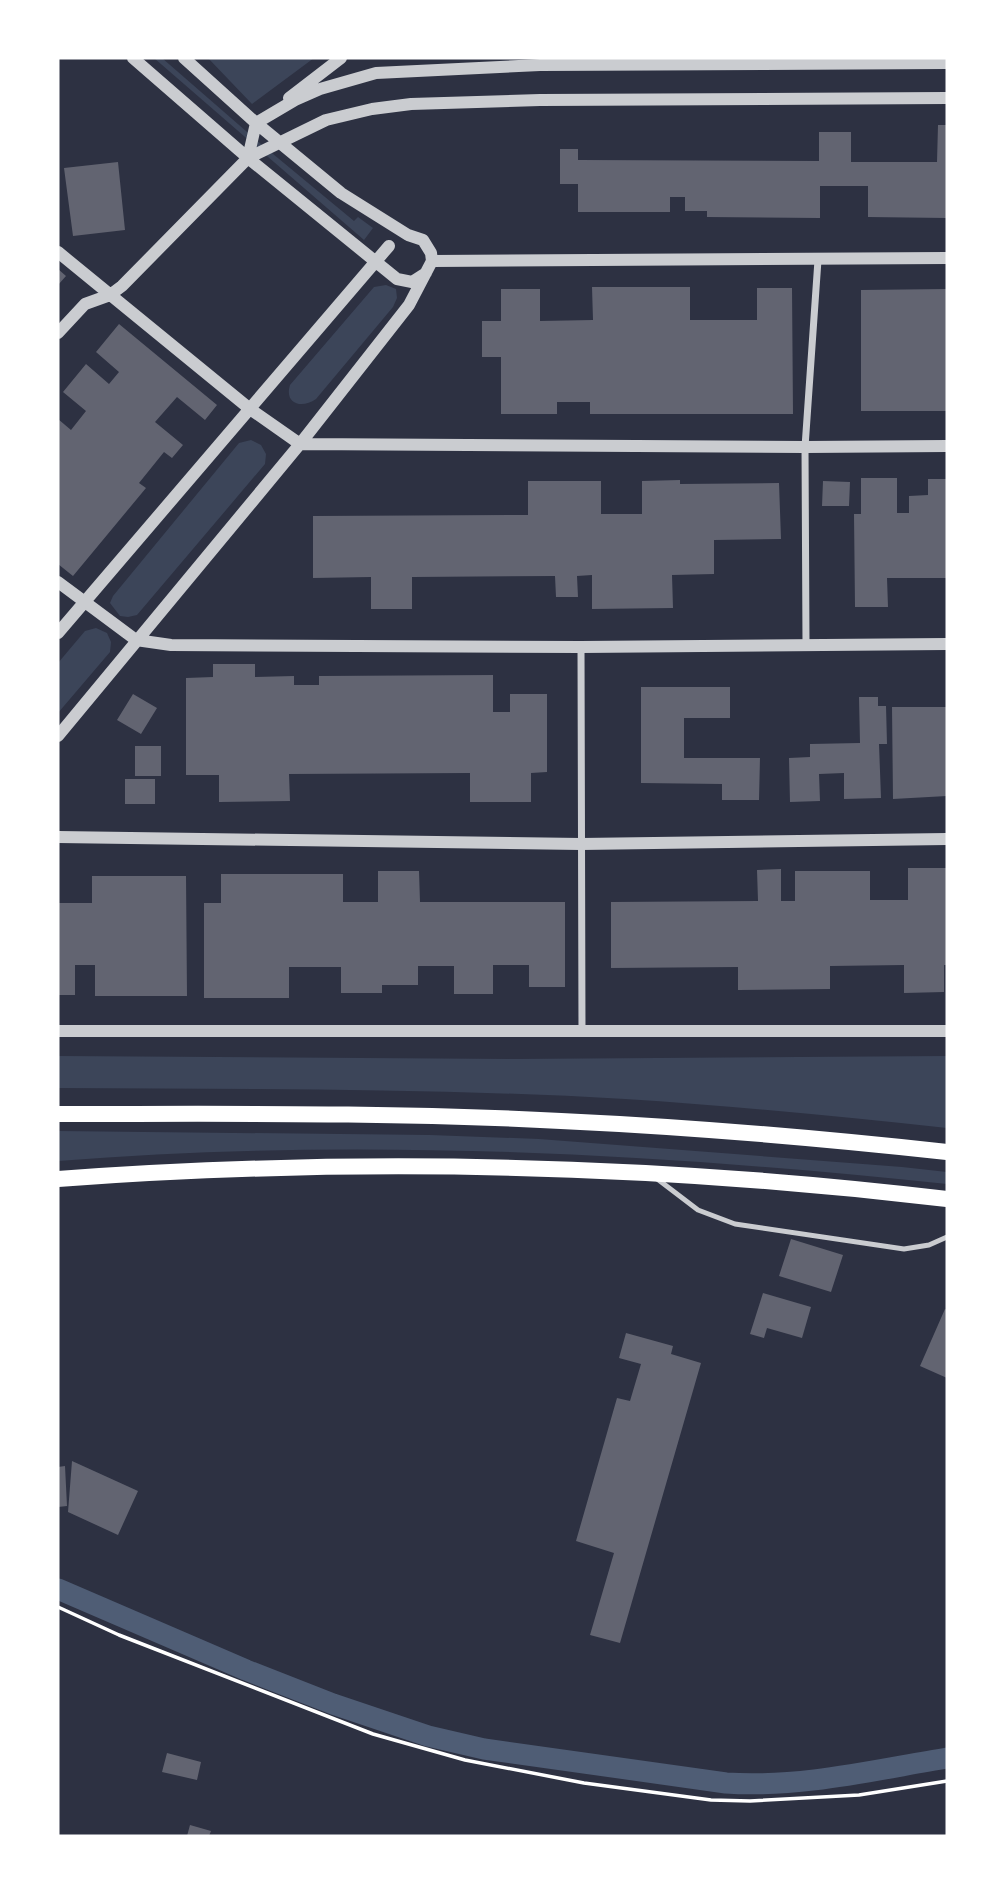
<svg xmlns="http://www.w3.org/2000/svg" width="1005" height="1894" viewBox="0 0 1005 1894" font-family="'Roboto Serif',serif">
	<rect width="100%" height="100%" fill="#2d3142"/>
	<path fill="#3c4559" d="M 154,58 L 162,58 L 261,144 L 354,221 L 358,217 L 373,228 L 364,240 Z
		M 208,58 L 314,58 L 252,104 Z
		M 386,285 L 396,289 L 397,298 L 393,307 L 316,399 C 302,409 284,404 290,385 L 374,287 Z
		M 251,440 L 261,445 L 266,454 L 265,464 L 137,615 L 128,617 L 120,616 L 110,603 L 113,596 L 239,443 Z
		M 96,628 L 107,633 L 111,642 L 110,652 L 58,713 L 58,663 L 85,631 Z
		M 58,1056 L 515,1059 L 947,1056 L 947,1128 C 840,1116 733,1106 625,1099 C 436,1088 247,1089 58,1088 Z
		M 58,1131 L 430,1135 L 539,1139 L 902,1167 L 947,1172 L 947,1184 C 652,1153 354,1137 58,1161 Z"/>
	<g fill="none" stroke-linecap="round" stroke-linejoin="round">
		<path stroke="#4f5d75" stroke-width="21" d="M 58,1589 L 246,1670 L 333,1704 L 428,1736 L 484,1749 L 726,1783 C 801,1788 874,1770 947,1758"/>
	</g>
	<path fill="#626471" d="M 938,125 L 947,125 L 947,218 L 868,217 L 868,186 L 820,186 L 820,218 L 707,217 L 707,211 L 685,211 L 685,197 L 670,197 L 670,212 L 578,212 L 578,184 L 560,184 L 560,149 L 578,149 L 578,160 L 819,161 L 819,132 L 851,132 L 851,162 L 937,162 Z
		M 118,162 L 125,230 L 73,236 L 64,168 Z
		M 58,269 L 66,276 L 58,285 Z
		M 592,287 L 690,287 L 690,320 L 757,320 L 757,288 L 792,288 L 793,414 L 590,414 L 590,402 L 557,402 L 557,414 L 501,414 L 501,357 L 482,357 L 482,321 L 501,321 L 501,289 L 540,289 L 540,321 L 593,320 Z
		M 947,289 L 947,411 L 861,411 L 861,290 Z
		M 119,324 L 217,405 L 205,420 L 177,397 L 155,422 L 183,445 L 172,458 L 164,452 L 139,483 L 146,488 L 73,576 L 58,564 L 58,419 L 71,430 L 86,411 L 63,392 L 86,364 L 109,384 L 119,372 L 96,352 Z
		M 861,478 L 897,478 L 897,513 L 909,513 L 909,496 L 928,495 L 928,479 L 947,479 L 947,578 L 887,578 L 888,607 L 855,607 L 854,514 L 861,514 Z
		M 680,480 L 680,484 L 779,483 L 781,539 L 714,540 L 714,574 L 672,575 L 673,608 L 592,609 L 592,575 L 577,576 L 578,597 L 556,597 L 555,576 L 412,577 L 412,609 L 371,609 L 371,577 L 313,578 L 313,516 L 528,515 L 528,481 L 601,481 L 601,514 L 642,514 L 642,481 Z
		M 823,481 L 850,482 L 849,506 L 822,506 Z
		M 213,664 L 255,664 L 255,677 L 294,676 L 294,685 L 319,685 L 319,676 L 493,675 L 493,712 L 510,712 L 510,694 L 547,694 L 547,772 L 531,773 L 531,802 L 470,802 L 470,773 L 289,774 L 290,801 L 219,802 L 219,775 L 186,775 L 186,678 L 213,677 Z
		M 641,687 L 730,687 L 730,718 L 684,718 L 684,758 L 760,758 L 759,800 L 722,800 L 722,784 L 641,783 Z
		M 133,694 L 157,708 L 141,734 L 117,720 Z
		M 859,697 L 878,697 L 878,706 L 886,706 L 887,744 L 879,744 L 881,798 L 844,799 L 844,773 L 819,774 L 820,801 L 790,802 L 789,758 L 810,757 L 810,744 L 860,743 Z
		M 892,707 L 947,707 L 947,796 L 893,799 Z
		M 135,746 L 161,746 L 161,776 L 135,776 Z
		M 125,779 L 155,779 L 155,804 L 125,804 Z
		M 908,868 L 947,868 L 947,965 L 944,965 L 944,992 L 904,993 L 904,965 L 830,966 L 830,989 L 738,990 L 738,967 L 611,968 L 611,902 L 758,901 L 757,870 L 781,869 L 781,901 L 795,901 L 795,871 L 870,871 L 870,900 L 908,900 Z
		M 378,871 L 419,871 L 420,902 L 565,902 L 565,987 L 529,987 L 529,965 L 493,965 L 493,994 L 454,994 L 454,966 L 418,966 L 418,985 L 382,985 L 382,993 L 341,993 L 341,967 L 289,967 L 289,998 L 204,998 L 204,903 L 221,903 L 221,874 L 343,874 L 343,902 L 378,902 Z
		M 92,876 L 186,876 L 187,996 L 95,996 L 95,965 L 75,965 L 75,995 L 58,995 L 58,903 L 92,903 Z
		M 791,1239 L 843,1255 L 831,1292 L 779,1276 Z
		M 763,1293 L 811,1307 L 802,1338 L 767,1328 L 764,1338 L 750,1334 Z
		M 945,1309 L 947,1310 L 947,1378 L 920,1366 Z
		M 626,1333 L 673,1346 L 671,1354 L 701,1363 L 620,1643 L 590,1635 L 614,1553 L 576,1541 L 617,1398 L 630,1401 L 641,1364 L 619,1358 Z
		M 72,1461 L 138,1491 L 118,1535 L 68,1512 Z
		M 65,1466 L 67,1506 L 58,1507 L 58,1467 Z
		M 167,1753 L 201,1762 L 197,1780 L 162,1772 Z
		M 190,1825 L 211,1831 L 209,1836 L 187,1836 Z"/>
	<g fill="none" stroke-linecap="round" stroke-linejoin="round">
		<path stroke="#fff" stroke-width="3.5" d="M 58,1607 L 119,1635 L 373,1734 L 465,1760 L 584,1783 L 711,1800 L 750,1801 L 859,1795 L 947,1781"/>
		<path stroke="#caccd0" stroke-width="5" d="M 656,1178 L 698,1210 L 735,1224 L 904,1249 L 929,1245 L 947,1237"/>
		<path stroke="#caccd0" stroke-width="7" d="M 806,644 L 805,447 L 818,260
			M 581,647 L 582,1031"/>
		<path stroke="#caccd0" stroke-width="12" d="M 133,58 L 248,158 L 397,279 L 412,282 L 426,273
			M 289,98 L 341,58
			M 248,158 L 256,123 L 295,100 L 320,89 L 376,73 L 540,65 L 947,63
			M 58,252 L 250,409 L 300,444 L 805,447 L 947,446
			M 432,261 L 947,258
			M 58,333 L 85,304 L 110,295 L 122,286 L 248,158 L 326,120 L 372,109 L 411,104 L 540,100 L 947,98
			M 58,582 L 136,640 L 171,645 L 581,647 L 947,644
			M 58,633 L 389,246
			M 58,736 L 300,444 L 409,305 L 432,261 L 431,253 L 423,240 L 408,235 L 341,193 L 256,123 L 184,58
			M 58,837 L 581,844 L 947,839
			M 58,1031 L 947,1031"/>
		<path stroke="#fff" stroke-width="16" d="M 58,1114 C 225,1114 394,1112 561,1121 C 690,1127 819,1138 947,1152
			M 58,1179 C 354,1157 652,1164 947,1199"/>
	</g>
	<rect width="1005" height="1894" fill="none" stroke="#ffffff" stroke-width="119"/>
</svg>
